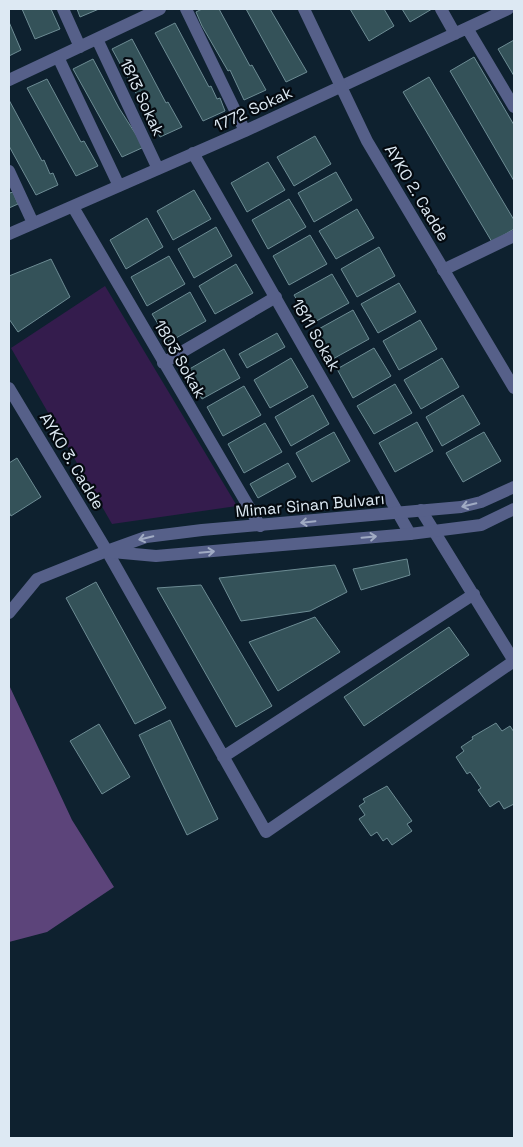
<svg xmlns="http://www.w3.org/2000/svg" width="523" height="1147" viewBox="0 0 523 1147" font-family="'Space Grotesk',sans-serif">
	<rect width="100%" height="100%" fill="#0e212f"/>
	<path fill="#341c4d" d="M 105,286 L 237,506 L 112,524 L 11,348 Z"/>
	<path fill="#5c447a" d="M 9,685 L 72,820 L 114,887 L 47,932 L 9,942 Z"/>
	<path fill="#345259" stroke="#6d8c94" d="M 22,9 L 51,9 L 60,29 L 35,39 Z
		M 77,9 L 99,9 L 80,17 Z
		M 202,9 L 219,9 L 250,66 L 252,65 L 266,90 L 244,100 L 230,70 L 228,71 L 202,26 L 196,12 Z
		M 246,9 L 270,9 L 307,72 L 286,82 Z
		M 350,9 L 384,9 L 394,26 L 369,41 Z
		M 402,9 L 432,9 L 410,22 Z
		M 9,22 L 21,50 L 9,56 Z
		M 175,23 L 201,72 L 209,87 L 211,86 L 217,99 L 220,98 L 225,111 L 203,121 L 155,33 Z
		M 132,39 L 166,103 L 168,102 L 182,127 L 160,137 L 112,49 Z
		M 514,40 L 514,76 L 498,49 Z
		M 474,57 L 514,125 L 514,181 L 450,71 Z
		M 93,59 L 119,108 L 144,147 L 122,157 L 73,69 Z
		M 429,77 L 514,220 L 514,229 L 492,242 L 403,92 Z
		M 47,79 L 81,142 L 84,141 L 98,166 L 76,176 L 27,88 Z
		M 9,100 L 42,161 L 44,160 L 50,174 L 53,173 L 58,185 L 36,195 L 9,146 Z
		M 315,136 L 331,164 L 294,186 L 277,157 Z
		M 268,162 L 285,190 L 247,212 L 231,183 Z
		M 336,172 L 352,200 L 314,222 L 298,193 Z
		M 9,190 L 10,193 L 13,192 L 18,204 L 9,208 Z
		M 194,190 L 211,219 L 173,240 L 157,211 Z
		M 289,199 L 306,227 L 268,249 L 252,220 Z
		M 357,209 L 374,238 L 336,259 L 319,231 Z
		M 147,218 L 163,247 L 126,269 L 110,240 Z
		M 216,227 L 232,256 L 194,278 L 178,249 Z
		M 310,235 L 327,264 L 289,285 L 273,256 Z
		M 379,247 L 395,276 L 357,297 L 341,269 Z
		M 169,256 L 185,284 L 147,306 L 131,277 Z
		M 51,259 L 70,297 L 18,332 L 9,319 L 9,276 Z
		M 236,264 L 253,293 L 215,314 L 199,286 Z
		M 332,274 L 349,303 L 311,324 L 294,295 Z
		M 399,283 L 416,312 L 378,333 L 361,304 Z
		M 190,292 L 206,321 L 169,342 L 152,314 Z
		M 353,310 L 369,339 L 331,360 L 315,331 Z
		M 420,320 L 437,349 L 399,370 L 383,341 Z
		M 277,333 L 285,347 L 247,368 L 239,354 Z
		M 374,348 L 391,376 L 353,398 L 337,369 Z
		M 224,349 L 240,378 L 202,399 L 186,371 Z
		M 291,358 L 308,387 L 270,408 L 254,380 Z
		M 442,358 L 459,387 L 421,409 L 404,380 Z
		M 395,384 L 412,413 L 374,434 L 357,406 Z
		M 244,386 L 261,415 L 223,436 L 207,407 Z
		M 313,395 L 329,424 L 291,446 L 275,417 Z
		M 463,395 L 480,424 L 442,446 L 426,417 Z
		M 417,422 L 433,451 L 395,472 L 379,443 Z
		M 265,423 L 282,452 L 244,473 L 228,444 Z
		M 334,432 L 350,461 L 312,482 L 296,453 Z
		M 484,432 L 501,461 L 463,482 L 446,453 Z
		M 17,458 L 41,497 L 11,516 L 9,512 L 9,463 Z
		M 288,463 L 296,477 L 258,498 L 250,484 Z
		M 407,559 L 410,575 L 361,590 L 353,569 Z
		M 335,565 L 347,592 L 310,611 L 241,621 L 219,578 Z
		M 96,582 L 166,708 L 135,724 L 66,598 Z
		M 201,585 L 272,706 L 236,727 L 157,588 Z
		M 315,617 L 340,652 L 278,691 L 249,642 Z
		M 449,627 L 469,655 L 364,726 L 344,697 Z
		M 170,720 L 218,819 L 187,835 L 139,735 Z
		M 496,723 L 502,731 L 510,726 L 514,732 L 514,804 L 504,809 L 499,801 L 490,807 L 478,790 L 481,788 L 470,772 L 467,774 L 456,757 L 464,751 L 461,747 L 473,739 L 472,737 Z
		M 99,724 L 130,777 L 102,794 L 70,741 Z
		M 387,786 L 412,821 L 407,824 L 412,831 L 392,845 L 387,838 L 383,841 L 377,832 L 371,836 L 359,819 L 365,815 L 359,806 L 365,802 L 363,799 Z"/>
	<g fill="none" stroke-linecap="round" stroke-linejoin="round">
		<path stroke="#566089" stroke-width="12" d="M 63,9 L 80,47
			M 186,9 L 245,131
			M 441,9 L 455,34
			M 467,28 L 514,107
			M 97,39 L 158,169
			M 58,57 L 119,186
			M 9,80 L 160,9
			M 193,153 L 410,534
			M 9,171 L 33,223
			M 73,207 L 260,526
			M 9,234 L 245,131 L 508,9
			M 443,270 L 514,236
			M 163,363 L 276,297
			M 421,510 L 514,661
			M 9,613 L 37,579 L 107,551 L 266,832 L 514,661
			M 223,757 L 474,594"/>
		<path stroke="#566089" stroke-width="12" d="M 304,9 L 367,141 L 514,388
			M 9,388 L 107,551
			M 107,551 L 146,537 L 202,530 L 461,507 L 481,502 L 514,487
			M 112,552 L 156,556 L 410,534 L 481,525 L 514,509"/>
	</g>
	<defs><path id="oneway-shaft" d="M-6 0H5M1.5-3L5.5 0L1.5 3" fill="none" stroke-width="1.6" stroke-linecap="round" stroke-linejoin="round" transform="scale(1.25)"/></defs>
	<g stroke="#a0abc3">
		<use href="#oneway-shaft" transform="translate(469 505) rotate(167)"/>
		<use href="#oneway-shaft" transform="translate(308 522) rotate(174)"/>
		<use href="#oneway-shaft" transform="translate(369 537) rotate(-5)"/>
		<use href="#oneway-shaft" transform="translate(146 538) rotate(167)"/>
		<use href="#oneway-shaft" transform="translate(207 552) rotate(-5)"/>
	</g>
	<g text-anchor="middle" dominant-baseline="central" stroke-width="4.5" stroke-linejoin="round" paint-order="stroke">
		<g font-size="16" fill="#dde9f3" stroke="#040a10">
			<text transform="translate(142 97) rotate(65)">1813 Sokak</text>
			<text transform="translate(253 109) rotate(-25)">1772 Sokak</text>
			<text transform="translate(417 193) rotate(59)">AYKO 2. Cadde</text>
			<text transform="translate(316 335) rotate(60)">1811 Sokak</text>
			<text transform="translate(180 359) rotate(60)">1803 Sokak</text>
			<text transform="translate(72 461) rotate(59)">AYKO 3. Cadde</text>
			<text transform="translate(310 505) rotate(-5)">Mimar Sinan Bulvarı</text>
		</g>
	</g>
	<rect width="523" height="1147" fill="none" stroke="#dde9f3" stroke-width="20"/>
</svg>
